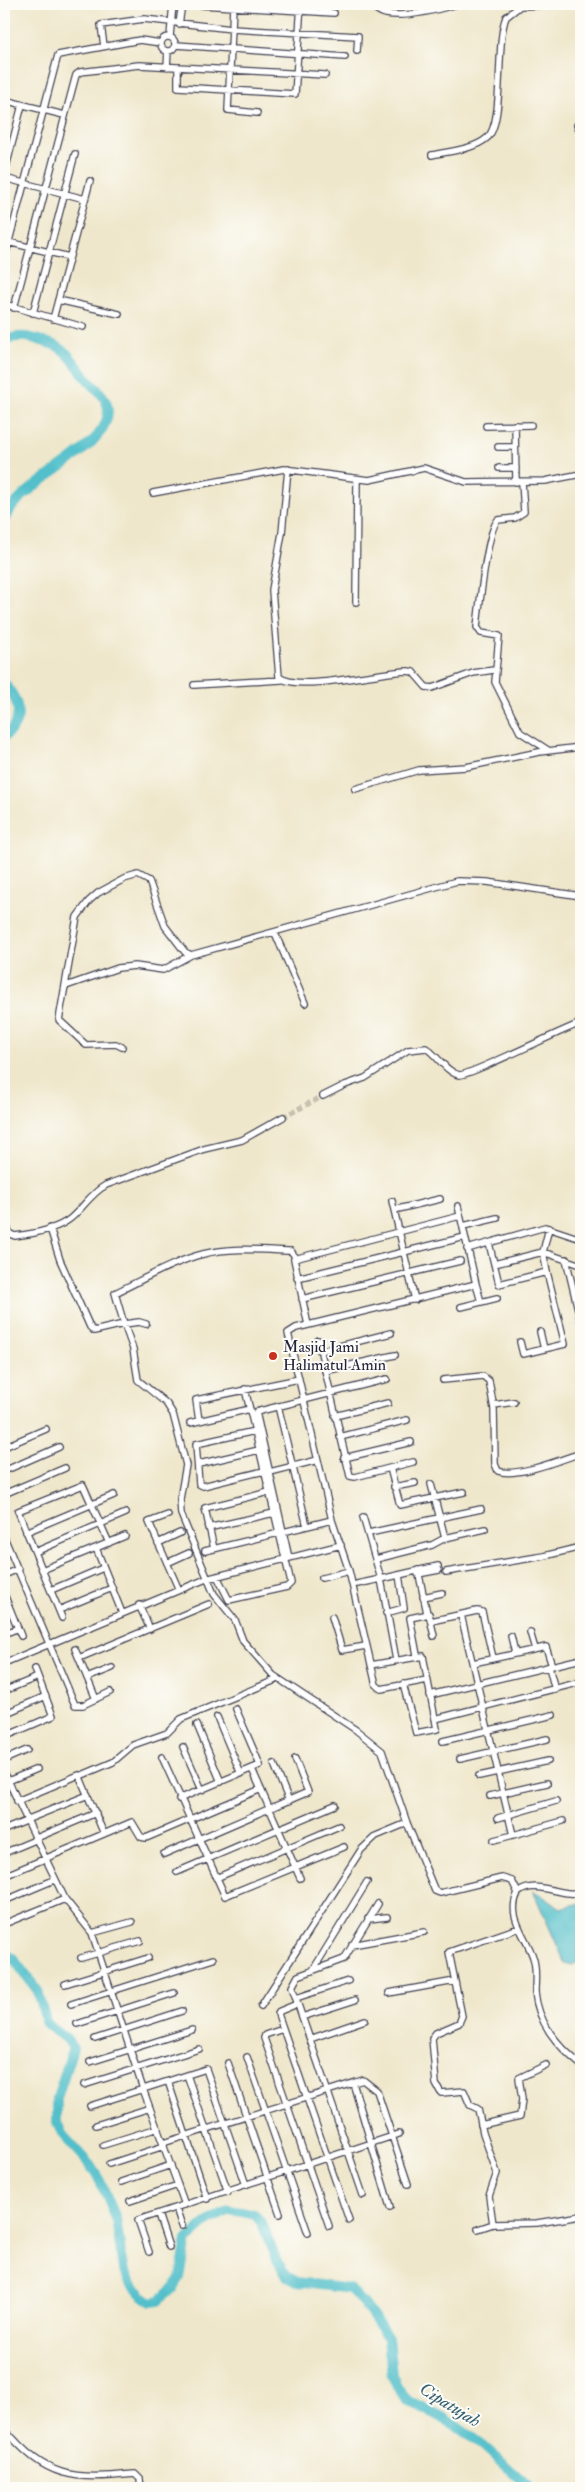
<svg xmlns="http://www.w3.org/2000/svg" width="585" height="2492" viewBox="0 0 585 2492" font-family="'IM FELL Double Pica',serif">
	<rect width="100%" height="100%" fill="#fdfcf7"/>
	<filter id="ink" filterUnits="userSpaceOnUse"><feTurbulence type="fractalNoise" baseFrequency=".02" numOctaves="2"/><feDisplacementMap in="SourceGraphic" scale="10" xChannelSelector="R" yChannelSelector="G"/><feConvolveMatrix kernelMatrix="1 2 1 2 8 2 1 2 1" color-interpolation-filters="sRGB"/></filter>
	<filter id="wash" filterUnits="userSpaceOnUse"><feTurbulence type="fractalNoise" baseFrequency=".0096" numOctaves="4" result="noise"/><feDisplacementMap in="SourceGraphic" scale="20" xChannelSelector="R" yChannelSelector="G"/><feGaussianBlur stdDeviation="1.12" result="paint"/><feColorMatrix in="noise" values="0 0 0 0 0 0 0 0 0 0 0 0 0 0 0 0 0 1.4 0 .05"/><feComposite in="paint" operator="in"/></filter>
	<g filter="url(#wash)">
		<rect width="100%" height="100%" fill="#efe7cb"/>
		<path fill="#52bfca" stroke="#3a7082" d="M 533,1891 C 538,1892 555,1905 560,1908 L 581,1903 L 581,1961 L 572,1965 L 565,1963 Z"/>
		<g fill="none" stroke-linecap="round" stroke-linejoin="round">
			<path stroke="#52bfca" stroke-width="10" d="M 4,341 C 22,332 36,339 54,345 C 67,349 79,369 88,380 C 96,388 108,398 108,411 C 107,453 19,481 4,521
				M 4,683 C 20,701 25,720 4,737
				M 4,1955 L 12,1957 L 38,1991 L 46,2022 L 55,2031 L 66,2038 L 73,2048 L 57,2098 L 57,2122 L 62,2134 L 90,2165 L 100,2181 L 116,2218 L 123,2269 L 129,2281 L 142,2295 L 152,2302 L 159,2301 L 173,2288 L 180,2278 L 187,2240 L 206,2223 L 229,2210 L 254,2214 L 262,2223 L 276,2260 L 287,2276 L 297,2282 L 350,2289 L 364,2304 L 388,2338 L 392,2375 L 397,2387 L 409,2401 L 452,2423 L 481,2444 L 531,2488"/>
		</g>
	</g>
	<g filter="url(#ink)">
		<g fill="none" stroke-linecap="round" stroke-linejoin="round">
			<path stroke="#c6c0ae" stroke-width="5.5" stroke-dasharray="5.5 3" stroke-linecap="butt" d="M 283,1117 L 323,1096"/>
			<g stroke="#414051" stroke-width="8">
				<path id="minor" d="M 185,4 L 334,13
					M 365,4 C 373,5 378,13 386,14 C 407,18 437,10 457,4
					M 233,7 L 228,110 L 257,113
					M 179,24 L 182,4
					M 170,36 L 173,4
					M161 44a7 7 0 1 1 14 0a7 7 0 1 1-14 0Z
					M 176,45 L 345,57
					M 104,46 L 101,25 L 144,19 L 232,29 L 358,36 L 357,51
					M 167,67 L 168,51
					M 178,67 L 178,87 L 295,94 L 301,4
					M 4,100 L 64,115
					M 581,121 L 577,125 L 581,133
					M 432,155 C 449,151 473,150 487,138 C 505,123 495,44 506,17 L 520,6 L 570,4
					M 4,175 L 22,105
					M 4,178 L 85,199
					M 4,241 L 69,257
					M 4,260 L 58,55 L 140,40 L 161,43
					M 58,300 L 119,314
					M 4,304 L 83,327
					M 14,308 L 76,75 L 80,72 L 139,65 L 325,75
					M 33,313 L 75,154
					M 53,319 L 90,181
					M 515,425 L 516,482
					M 486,426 L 531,425
					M 498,447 L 515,447
					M 499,468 L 516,468
					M 288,469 L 282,533 L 272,590 L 279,677 C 300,693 381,671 408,671 L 413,672 L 426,687 L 432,688 L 473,673 L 494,670
					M 522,482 L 524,512 L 515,518 L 498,520 C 487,529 479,610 477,627 L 481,633 L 499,636 L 495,682 L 520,732 L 548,750
					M 153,493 L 284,469 L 369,480 L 424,468 L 466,482 L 545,481 L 581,474
					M 356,602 L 357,480
					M 581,608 L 579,619 L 581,632
					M 194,685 L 281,680
					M 355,789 L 419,770 L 466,767 L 539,752 L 581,747
					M 275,933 L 305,1003
					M 66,986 L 118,968 L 135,966 L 163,970 L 191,955
					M 122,1047 L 116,1044 L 86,1045 L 59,1020 L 77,917 L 89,901 L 98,893 L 124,879 L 138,875 L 149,881 L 165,926 L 185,952 L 191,955 L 457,881 L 487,882 L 581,896
					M 323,1096 L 345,1085 L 365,1078 L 408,1050 L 426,1048 C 437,1055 446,1072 459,1075 C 469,1076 561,1030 581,1023
					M 392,1201 L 415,1300
					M 394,1210 L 440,1199
					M 4,1220 L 10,1234 L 15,1236 C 32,1234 58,1229 71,1218 C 84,1207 90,1194 106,1185 L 204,1149 L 242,1140 L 283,1117
					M 463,1226 L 497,1218
					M 50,1228 L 60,1260 L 90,1327 L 94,1331 L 124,1324 L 133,1349 L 138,1380 L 166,1403 L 173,1414 L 186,1465 L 180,1499 L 181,1514 L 214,1594 L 235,1620 L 243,1641 L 273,1675 L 356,1730 L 382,1751 L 407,1823 L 435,1891 L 440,1893 L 502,1878 L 512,1881 L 518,1893
					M 489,1243 L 499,1284 L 547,1272 L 565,1344 L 523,1354 L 520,1342
					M 467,1249 L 545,1227 L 581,1239
					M 566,1259 L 581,1322
					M 494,1264 L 543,1252 L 581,1265
					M 547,1272 L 543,1252 L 549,1228
					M 297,1278 L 465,1237
					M 476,1284 L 481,1302
					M 302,1299 L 460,1261
					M 461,1307 L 497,1298
					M 146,1324 L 139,1322 L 124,1324 L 115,1293 C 140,1281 177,1260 203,1254 C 231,1247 263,1250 291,1251 L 296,1258
					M 308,1325 L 294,1259 L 460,1216
					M 540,1332 L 544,1349
					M 318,1340 L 350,1476 L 355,1477 L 413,1462
					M 320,1351 L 391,1333
					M 325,1371 L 395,1355
					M 443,1380 L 483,1376 L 489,1381 L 494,1409 L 495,1464 L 498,1471 C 516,1478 563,1459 581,1453
					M 494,1405 L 514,1402
					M 278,1406 L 307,1526
					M 335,1416 L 388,1403
					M 199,1421 L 196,1400 L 299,1379
					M 190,1423 L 250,1409
					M 255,1431 L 196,1444 L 199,1484 L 203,1486 L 264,1471
					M 340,1437 L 407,1420
					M 4,1447 L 46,1429
					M 344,1458 L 411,1442
					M 199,1464 L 259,1450
					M 390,1468 L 400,1505 L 464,1492
					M 4,1471 L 59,1447
					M 270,1472 L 318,1460
					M 431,1484 L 445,1538
					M 394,1487 L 415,1483
					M 4,1494 L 65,1468
					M 168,1515 L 149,1522 L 179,1590
					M 208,1528 L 274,1513
					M 26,1532 L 114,1495
					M 369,1533 L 481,1509
					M 4,1537 L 75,1705 L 83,1705 L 110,1692
					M 158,1543 L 180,1533
					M 96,1548 L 122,1613
					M 214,1549 L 205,1508 L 269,1492
					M 205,1551 L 332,1520
					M 35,1552 L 126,1513
					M 289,1558 L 256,1412 L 387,1379
					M 376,1559 L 432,1545 L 445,1538 L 485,1529
					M 167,1563 L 189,1553
					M 42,1570 L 125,1536
					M 418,1570 L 427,1613
					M 446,1572 L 544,1556 L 581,1547
					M 418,1574 L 439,1570
					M 4,1575 L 18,1569
					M 217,1576 L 229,1600 L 287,1587 L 291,1583 L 245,1389
					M 322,1578 L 349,1571
					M 357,1584 L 381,1579 L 363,1517
					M 51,1590 L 103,1568
					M 4,1594 L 21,1636
					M 423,1597 L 442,1593
					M 139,1605 L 150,1629
					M 59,1610 L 112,1588
					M 386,1613 L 404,1608 L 399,1575
					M 461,1615 L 513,1835 L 563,1821
					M 332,1617 L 342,1650 L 366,1646
					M 62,1618 L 18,1511 L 83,1485 L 109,1543
					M 431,1621 L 477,1611 L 482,1612 L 493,1658
					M 530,1632 L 535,1649
					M 4,1634 L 18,1628
					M 511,1636 L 515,1653
					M 75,1649 L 96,1699
					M 417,1655 L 410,1618 L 429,1614 L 434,1636
					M 79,1658 L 209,1604
					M 396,1660 L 381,1579 L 438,1566
					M 4,1663 L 206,1579 L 341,1545
					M 473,1663 L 546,1647 L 552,1666
					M 371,1665 L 423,1656 L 437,1729 L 416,1733 L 403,1684
					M 549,1667 L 555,1690
					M 87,1678 L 112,1668
					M 427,1680 L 381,1689 L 376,1685 L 349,1571 L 332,1520 L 288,1333 L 296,1328 L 476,1284 L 458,1206
					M 4,1691 L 38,1677
					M 430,1695 L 581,1659
					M 4,1714 L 46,1696
					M 217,1717 L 241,1774
					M 435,1719 L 581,1682
					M 197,1725 L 221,1782
					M 4,1737 L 53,1716 L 35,1669
					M 443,1741 L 553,1715
					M 183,1747 L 202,1790
					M 162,1757 L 225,1896 L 344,1847
					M 460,1759 L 547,1739
					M 4,1760 L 27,1750
					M 274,1764 L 289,1801
					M 252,1769 L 300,1878
					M 4,1772 L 65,1899 L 92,1933 L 143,2089 L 185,2205
					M 80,1776 L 113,1762 L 133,1745 L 167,1733 L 181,1719 L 278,1679
					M 479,1776 L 548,1761
					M 8,1781 L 37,1769
					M 490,1796 L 547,1783
					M 179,1799 L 260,1765 L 236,1709
					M 17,1801 L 79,1775 L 104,1834
					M 498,1818 L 556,1801
					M 26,1820 L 88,1795
					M 4,1830 L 26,1821
					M 34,1839 L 96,1813
					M 494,1840 L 513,1835
					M 4,1853 L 35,1840
					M 164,1854 L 308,1792 L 295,1759
					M 177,1872 L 335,1805
					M 4,1876 L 132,1822 L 141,1837 L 146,1838 L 261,1789
					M 216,1878 L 339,1826
					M 581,1892 C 560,1898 536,1878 518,1893 C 506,1916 526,1936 533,1957 C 537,1968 535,1981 535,1992 C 538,2024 558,2046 581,2065
					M 4,1901 L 54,1880
					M 368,1919 L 387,1917
					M 4,1924 L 65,1899
					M 519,1928 L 449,1952 L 462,2016 L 459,2023 L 436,2033 L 432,2038 L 436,2084 L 441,2093 L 464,2091 L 470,2105 L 478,2109 L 483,2133 L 497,2173 L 489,2196 L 493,2224 L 537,2223 L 581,2216
					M 92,1933 L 132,1922
					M 352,1945 L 424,1932
					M 81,1958 L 140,1941
					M 313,1970 L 367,1882
					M 65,1984 L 148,1958
					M 389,1993 L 455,1981
					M 296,1998 L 348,1981
					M 71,2004 L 213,1959
					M 297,2004 L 280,2011 L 278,2014 L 349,2220
					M 261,2006 L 361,1850 L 376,1836 L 407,1823
					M 302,2017 L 355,2000
					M 77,2024 L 174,1993
					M 283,2029 L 265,2035 L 264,2038 L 329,2226
					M 95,2039 L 182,2011
					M 310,2039 L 365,2020
					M 247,2057 L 308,2233
					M 90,2062 L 192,2030
					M 228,2063 L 280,2214
					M 187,2075 L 228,2192
					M 168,2081 L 207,2199
					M 353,2083 L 363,2080 L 377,2091 L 408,2184
					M 84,2085 L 199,2049
					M 90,2106 L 206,2069 L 246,2185
					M 96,2125 L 150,2108
					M 481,2125 L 520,2116 L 522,2099 L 519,2078 L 546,2065
					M 163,2143 L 353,2083 L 390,2207
					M 103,2145 L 158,2128
					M 109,2164 L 164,2146
					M 121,2182 L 171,2165
					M 363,2195 L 292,1987 L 298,1976 L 344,1959 L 378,1904
					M 130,2201 L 178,2185
					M 176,2208 L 182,2226
					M 158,2214 L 169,2247
					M 478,2229 L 493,2224
					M 149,2252 L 138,2220 L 399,2134
					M 4,2428 C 46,2479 73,2480 135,2474 L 140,2479 L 141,2488"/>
			</g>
			<use href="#minor" stroke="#fff" stroke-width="5.5"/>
		</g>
	</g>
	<circle fill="#c8321e" stroke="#fdfcf7" stroke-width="2" cx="273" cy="1356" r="5"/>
	<g text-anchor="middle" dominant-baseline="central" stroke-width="4" stroke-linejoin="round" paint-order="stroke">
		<g font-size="16" fill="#22223b" stroke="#fdfcf7" text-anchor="start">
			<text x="283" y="1347">Masjid Jami<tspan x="283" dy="18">Halimatul Amin</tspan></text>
		</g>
		<g font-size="18" font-style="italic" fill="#356174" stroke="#fdfcf7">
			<text transform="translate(450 2405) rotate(32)">Cipatujah</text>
		</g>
	</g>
	<rect width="585" height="2492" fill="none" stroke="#fdfcf7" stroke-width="20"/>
</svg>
